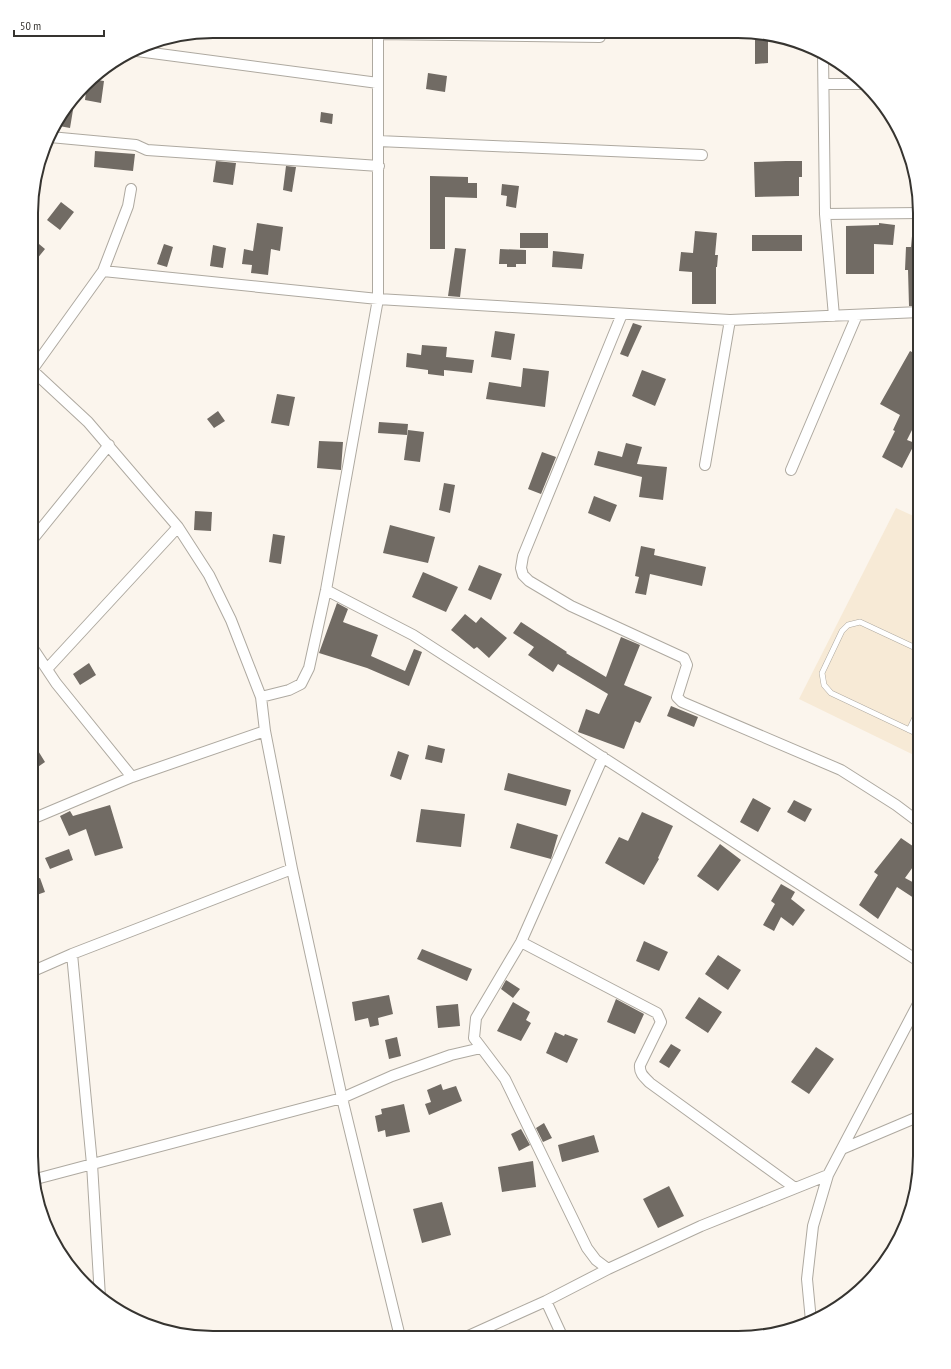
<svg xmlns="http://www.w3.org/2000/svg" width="951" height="1369" viewBox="0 0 951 1369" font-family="'PT Sans Narrow',sans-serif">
	<rect width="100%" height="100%" fill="#fbf5ed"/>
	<path fill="#f7ead6" d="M 896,508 L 920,519 L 920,758 L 799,699 Z"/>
	<path fill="#716b64" d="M 755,33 L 768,34 L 768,63 L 755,64 Z
		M 428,73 L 447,76 L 445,92 L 426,89 Z
		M 90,79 L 104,81 L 101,103 L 85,100 L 87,83 Z
		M 75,98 L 70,128 L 54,125 L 55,122 Z
		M 321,112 L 333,114 L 332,124 L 320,122 Z
		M 95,151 L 135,154 L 133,171 L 94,167 Z
		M 216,161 L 236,163 L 233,185 L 213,182 Z
		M 786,161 L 802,161 L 802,177 L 799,177 L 799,196 L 755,197 L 754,162 Z
		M 286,166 L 296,167 L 292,192 L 283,190 Z
		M 430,176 L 468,177 L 468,183 L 477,183 L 477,198 L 445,197 L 445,249 L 430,249 Z
		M 502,184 L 519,186 L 516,208 L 506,206 L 507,196 L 501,195 Z
		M 61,202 L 74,212 L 60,230 L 47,220 Z
		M 257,223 L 283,227 L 280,251 L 271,249 L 268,275 L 251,273 L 252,265 L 242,264 L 244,249 L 253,251 Z
		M 879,223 L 895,225 L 893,245 L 874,244 L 874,274 L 846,274 L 846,226 L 879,225 Z
		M 913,225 L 920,225 L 920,306 L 909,306 L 908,270 L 905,270 L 906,247 L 911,247 Z
		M 695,231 L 717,233 L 715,255 L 718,255 L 717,267 L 716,267 L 716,304 L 692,304 L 692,272 L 679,271 L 681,252 L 693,253 Z
		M 520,233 L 548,233 L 548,248 L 520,248 Z
		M 752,235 L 802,235 L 802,251 L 752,251 Z
		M 33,239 L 45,249 L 32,265 L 32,258 Z
		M 164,244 L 173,247 L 167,267 L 157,264 Z
		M 213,245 L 226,248 L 223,268 L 210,266 Z
		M 455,248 L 466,249 L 460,297 L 448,296 Z
		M 500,249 L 526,250 L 526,264 L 516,264 L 516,267 L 507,267 L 507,264 L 499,264 Z
		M 553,251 L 584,254 L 582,269 L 552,267 Z
		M 633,323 L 642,326 L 628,357 L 620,354 Z
		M 495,331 L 515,334 L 511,360 L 491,357 Z
		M 422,345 L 447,347 L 446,357 L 474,360 L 472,373 L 444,370 L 444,376 L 428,374 L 428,370 L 406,367 L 407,353 L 421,355 Z
		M 910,351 L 920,356 L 920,414 L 907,440 L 915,443 L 902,468 L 882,457 L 895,431 L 893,430 L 900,415 L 880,404 Z
		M 523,368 L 549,371 L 545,407 L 486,399 L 489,382 L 521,387 Z
		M 642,370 L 666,379 L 655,406 L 632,396 Z
		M 277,394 L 295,397 L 289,426 L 271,423 Z
		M 218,411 L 225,421 L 214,428 L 207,419 Z
		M 379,422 L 408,424 L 407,435 L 378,433 Z
		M 408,430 L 424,432 L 420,462 L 404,460 Z
		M 319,441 L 343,442 L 341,470 L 317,468 Z
		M 626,443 L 642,447 L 637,464 L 667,467 L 663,500 L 639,497 L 642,477 L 594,465 L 598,451 L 622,457 Z
		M 542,452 L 556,457 L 541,494 L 528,489 Z
		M 444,483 L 455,485 L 450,513 L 439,510 Z
		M 594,496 L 617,505 L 610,522 L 588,513 Z
		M 195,511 L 212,512 L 211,531 L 194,530 Z
		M 390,525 L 435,537 L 428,563 L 383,553 Z
		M 273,534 L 285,536 L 281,564 L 269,562 Z
		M 641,546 L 655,549 L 654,555 L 706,567 L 702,586 L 650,574 L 646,595 L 635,593 L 639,577 L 635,576 Z
		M 479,565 L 502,574 L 491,600 L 468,590 Z
		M 423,572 L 458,587 L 446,612 L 412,597 Z
		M 337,603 L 348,609 L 343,622 L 378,635 L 371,656 L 405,671 L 414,649 L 422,652 L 409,686 L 367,668 L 319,653 Z
		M 465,614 L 476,623 L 481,617 L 507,638 L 489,658 L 477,647 L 474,649 L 451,630 Z
		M 521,622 L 567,652 L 566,653 L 606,677 L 621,637 L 640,645 L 624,685 L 652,697 L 640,723 L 635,721 L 624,749 L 578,732 L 586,709 L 599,714 L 608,694 L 558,664 L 553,672 L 528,655 L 534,647 L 513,633 Z
		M 89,663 L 96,675 L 80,685 L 73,674 Z
		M 671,706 L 698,717 L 694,727 L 667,716 Z
		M 32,741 L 45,762 L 32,771 Z
		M 428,745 L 445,749 L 442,763 L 425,759 Z
		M 398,751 L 409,755 L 401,780 L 390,776 Z
		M 508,773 L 571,790 L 566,806 L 504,790 Z
		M 753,798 L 771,808 L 758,832 L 740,822 Z
		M 794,800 L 812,809 L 805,822 L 787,812 Z
		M 110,805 L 123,848 L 95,856 L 86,829 L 69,836 L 60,816 L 70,811 L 73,816 Z
		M 421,809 L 465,814 L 461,847 L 416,842 Z
		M 642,812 L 673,826 L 658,858 L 659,859 L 644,885 L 605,863 L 619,837 L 628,841 Z
		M 517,823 L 558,835 L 551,859 L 510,848 Z
		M 901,838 L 920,851 L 920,857 L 905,878 L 920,886 L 920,902 L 897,887 L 878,919 L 859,905 L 878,875 L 874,872 Z
		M 720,844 L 741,860 L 718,891 L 697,876 Z
		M 69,849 L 73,860 L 50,869 L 45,858 Z
		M 40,878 L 45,892 L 31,897 L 31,880 Z
		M 781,884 L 795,892 L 791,899 L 805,910 L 793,926 L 781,917 L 774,931 L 763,925 L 775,904 L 771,901 Z
		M 644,941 L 668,952 L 659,971 L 636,961 Z
		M 422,949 L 472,969 L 467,981 L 417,959 Z
		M 718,955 L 741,970 L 728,990 L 705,974 Z
		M 506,980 L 520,989 L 513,998 L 501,989 Z
		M 389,995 L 393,1014 L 378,1018 L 379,1025 L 370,1027 L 368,1018 L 355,1021 L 352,1002 Z
		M 699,997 L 722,1012 L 708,1033 L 685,1018 Z
		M 616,999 L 644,1014 L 635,1034 L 607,1022 Z
		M 513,1002 L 530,1012 L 526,1020 L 531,1023 L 521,1041 L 497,1031 Z
		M 458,1004 L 460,1026 L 438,1028 L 436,1006 Z
		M 555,1032 L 564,1036 L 565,1034 L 578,1039 L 567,1063 L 546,1053 Z
		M 397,1037 L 401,1056 L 389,1059 L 385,1040 Z
		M 671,1044 L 681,1050 L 669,1068 L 659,1062 Z
		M 816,1047 L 834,1059 L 809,1094 L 791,1082 Z
		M 441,1084 L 443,1090 L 456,1086 L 462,1101 L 429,1115 L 425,1104 L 431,1102 L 427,1090 Z
		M 404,1104 L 410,1132 L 386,1137 L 385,1130 L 378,1132 L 375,1116 L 382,1114 L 381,1109 Z
		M 544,1123 L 552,1138 L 543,1142 L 536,1128 Z
		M 521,1129 L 530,1145 L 519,1151 L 511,1134 Z
		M 594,1135 L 599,1152 L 562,1162 L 558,1145 Z
		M 533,1161 L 536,1187 L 502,1192 L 498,1167 Z
		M 669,1186 L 684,1216 L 658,1228 L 643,1199 Z
		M 442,1202 L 451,1235 L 422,1243 L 413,1209 Z"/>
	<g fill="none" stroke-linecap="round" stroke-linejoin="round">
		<g stroke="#aea9a0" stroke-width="6">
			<path id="service" d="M 909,730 L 920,707
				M 920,735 L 831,693 L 824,685 L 822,673 L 842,631 L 848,625 L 860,622 L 920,650"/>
		</g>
		<g stroke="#aea9a0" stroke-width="12">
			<path id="minor" d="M 378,34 L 600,37
				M 137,51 L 378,83
				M 823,54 L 825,214 L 834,316
				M 824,84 L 861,84
				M 50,137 L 136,145 L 147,150 L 379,166
				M 378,141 L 702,155
				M 825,214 L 920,213
				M 103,271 L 378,299 L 730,320 L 920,312
				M 622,314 L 523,556 L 521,568 L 523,575 L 529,581 L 571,606 L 684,658 L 687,665 L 677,697 L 682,702 L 841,770 L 896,805 L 920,823
				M 32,370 L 88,422 L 178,527 L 209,575 L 231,620 L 261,697 L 265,731 L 292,869 L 342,1098 L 400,1337
				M 32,370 L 103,271 L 128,206 L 131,189
				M 705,465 L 730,320
				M 791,470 L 857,315
				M 32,540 L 109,445
				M 326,590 L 413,635 L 920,962
				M 32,647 L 56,683 L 132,777
				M 47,669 L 178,527
				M 261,697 L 289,690 L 301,684 L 309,668 L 326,590 L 378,299 L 378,31
				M 603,757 L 521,942 L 476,1018 L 474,1038 L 505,1079 L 587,1248 L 596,1260 L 608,1269
				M 32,819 L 132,777 L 265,731
				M 521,942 L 657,1013 L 661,1022 L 640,1065 C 639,1073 644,1077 650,1083 L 795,1188
				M 72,954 L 92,1164 L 100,1297
				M 31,972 L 72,954 L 292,869
				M 842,1149 L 920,1116
				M 36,1179 L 342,1098 L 392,1076 L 451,1055 L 481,1048
				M 546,1301 L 563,1338
				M 811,1321 L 807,1279 L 813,1226 L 828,1175 L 920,1000
				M 466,1337 L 546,1301 L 608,1269 L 701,1226 L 828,1175"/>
		</g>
		<use href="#service" stroke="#fff" stroke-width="5"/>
		<use href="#minor" stroke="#fff" stroke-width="10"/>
	</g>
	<path d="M0 0H951V1369H0ZM213 38H738A175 175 0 0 1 913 213V1156A175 175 0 0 1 738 1331H213A175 175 0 0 1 38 1156V213A175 175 0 0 1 213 38Z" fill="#fff" fill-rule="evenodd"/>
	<path fill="none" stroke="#363430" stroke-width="2" d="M213 38H738A175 175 0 0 1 913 213V1156A175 175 0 0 1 738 1331H213A175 175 0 0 1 38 1156V213A175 175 0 0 1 213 38Z"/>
	<path d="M14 30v6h90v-6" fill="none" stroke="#363430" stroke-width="2"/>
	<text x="20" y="30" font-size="12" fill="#363430" stroke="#ffffff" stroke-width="3" paint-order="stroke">50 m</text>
</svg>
